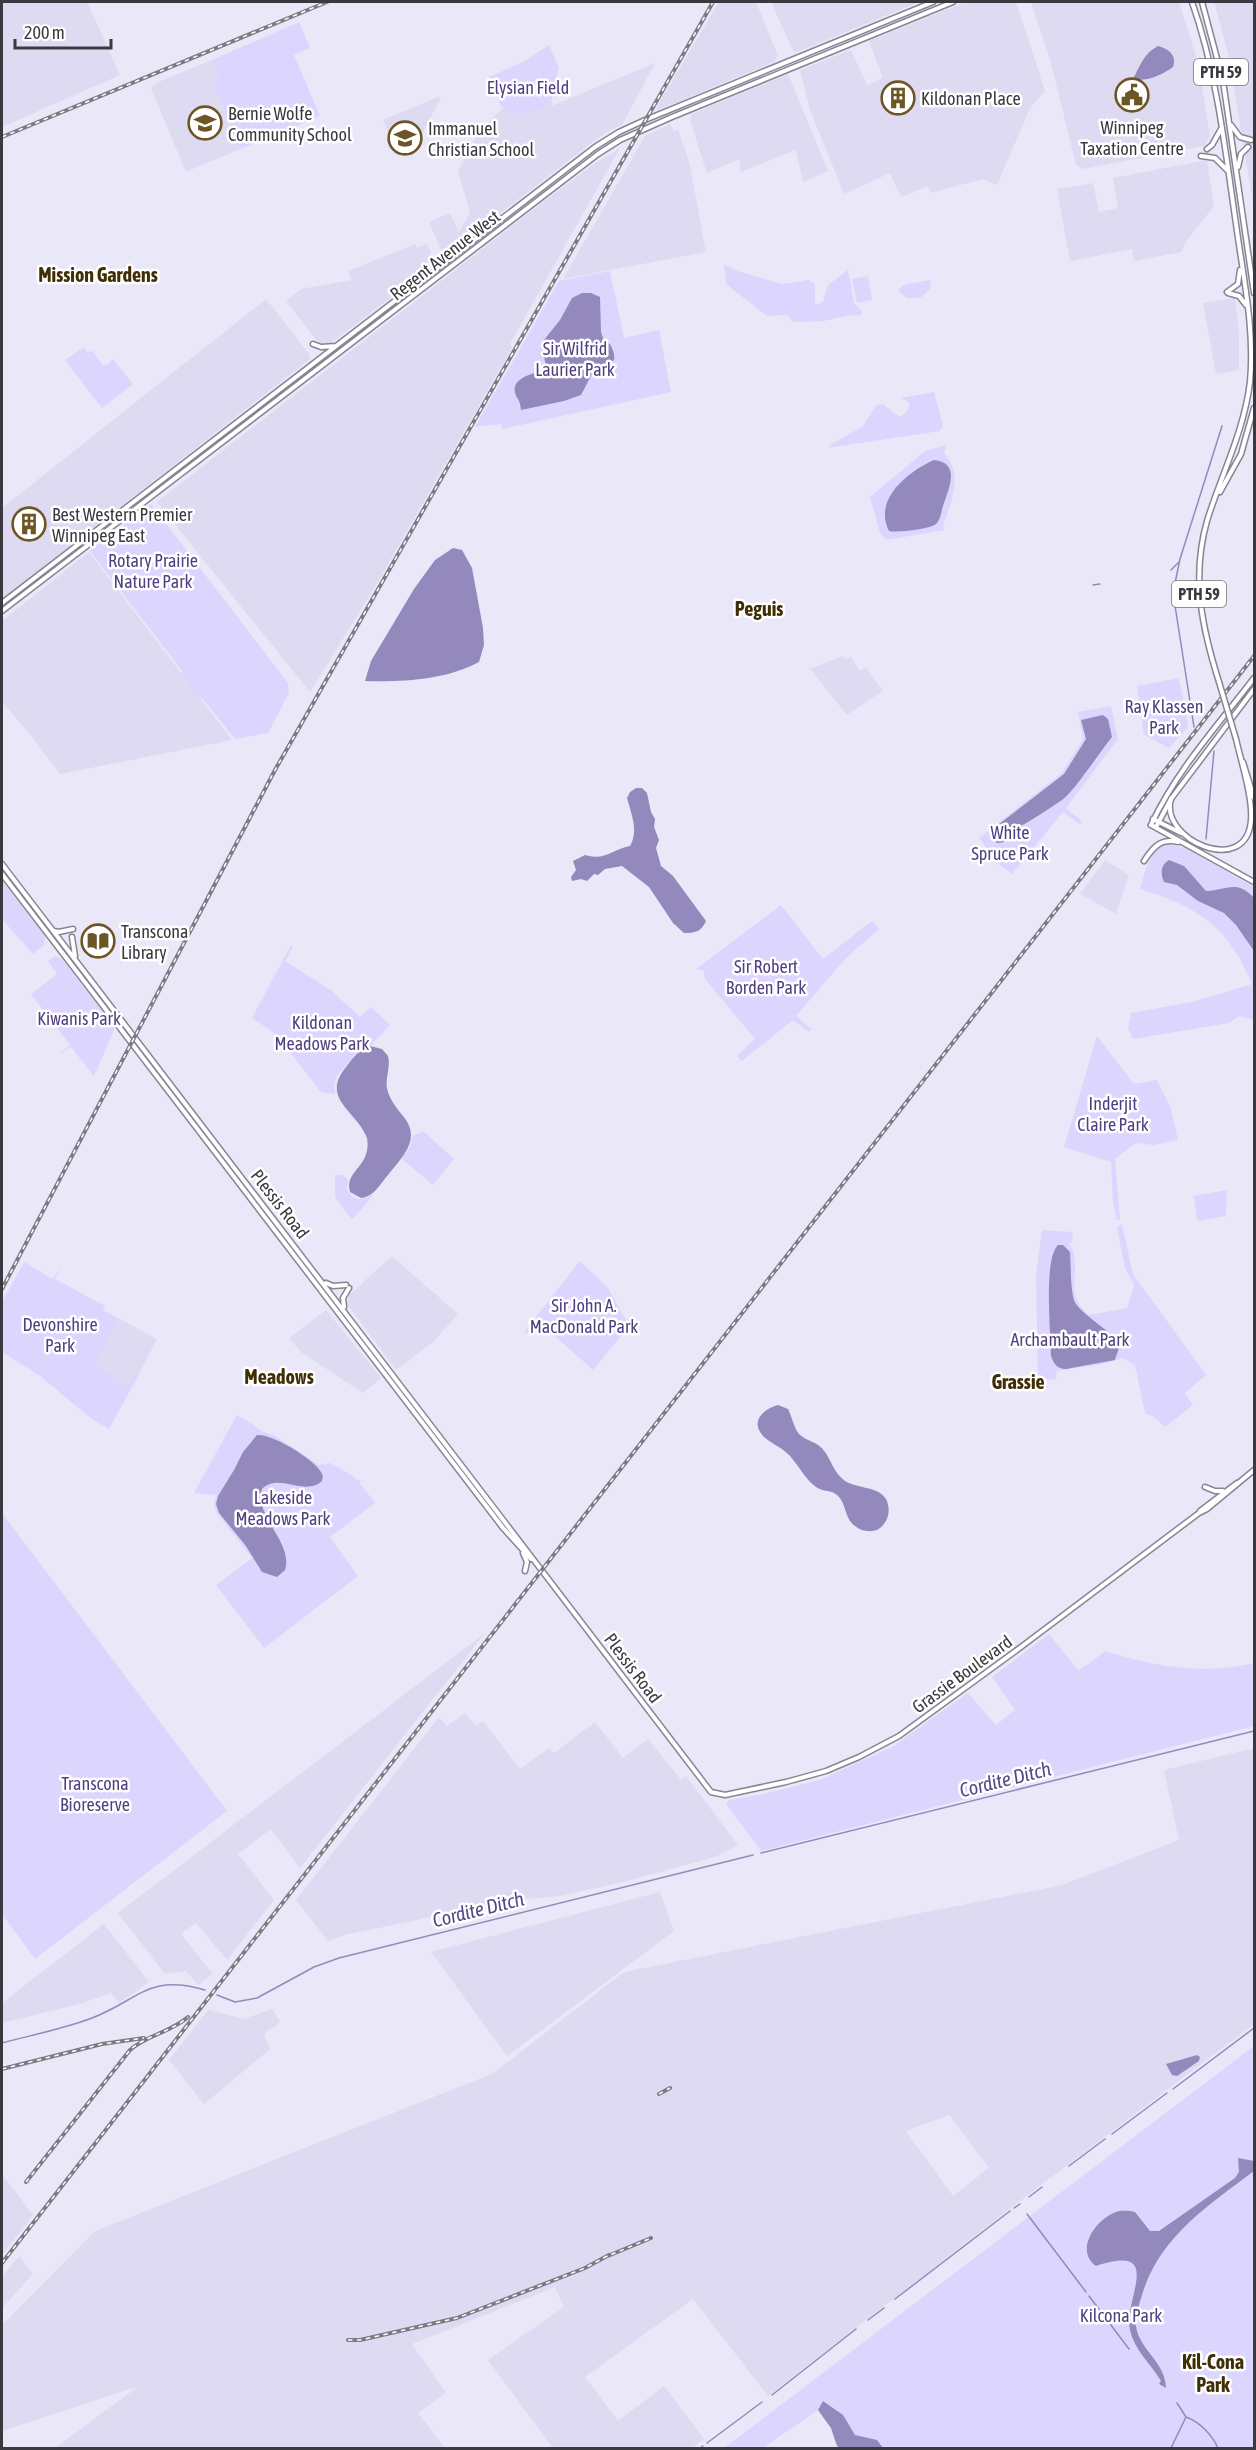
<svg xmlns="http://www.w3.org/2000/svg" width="1256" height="2450" viewBox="0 0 1256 2450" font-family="'Asap Condensed',sans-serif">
	<rect width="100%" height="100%" fill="#eae7f8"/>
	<path fill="#dedaf2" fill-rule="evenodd" d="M 2,2 L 91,2 L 88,4 L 120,75 L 2,127 Z
		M 719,2 L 756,2 L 778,56 L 774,62 L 658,110 L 657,106 Z
		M 771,2 L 919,2 L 794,53 Z
		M 966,2 L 1016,2 L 1045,91 L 1030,108 L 997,185 L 983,179 L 931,193 L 928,186 L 901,197 L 890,173 L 844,194 L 810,110 L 800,70 L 851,50 L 867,85 L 883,78 L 869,41 Z
		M 1031,2 L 1179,2 L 1199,66 L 1210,137 L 1204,146 L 1082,169 L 1076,165 L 1051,63 Z
		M 1214,2 L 1254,2 L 1254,209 L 1228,53 Z
		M 212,60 L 219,77 L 212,80 L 240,149 L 186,172 L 151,88 L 156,83 Z
		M 655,63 L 622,125 L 605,133 L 573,157 L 444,257 L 429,222 L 450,213 L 459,232 L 470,212 L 458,172 L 479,131 L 502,109 L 554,105 Z
		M 788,74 L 828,171 L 803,182 L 796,150 L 741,172 L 739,159 L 707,173 L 690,121 L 692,114 Z
		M 438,97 L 441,98 L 421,135 L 423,141 L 397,153 L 383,120 Z
		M 670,124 L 674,131 L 678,130 L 689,161 L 706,252 L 563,279 L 645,136 Z
		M 620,148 L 510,344 L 512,348 L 372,592 L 310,692 L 157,502 L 539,205 L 594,164 Z
		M 1207,160 L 1214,206 L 1185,243 L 1182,252 L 1134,261 L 1132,249 L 1070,261 L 1057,189 L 1093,183 L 1099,212 L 1118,208 L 1113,178 Z
		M 415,244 L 417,248 L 427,244 L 435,264 L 331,343 L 325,345 L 316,340 L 286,301 L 301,289 L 351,280 L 348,271 Z
		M 1235,298 L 1239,331 L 1239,370 L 1216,374 L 1203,303 Z
		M 266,299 L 309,354 L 310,359 L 2,599 L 2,508 Z
		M 89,552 L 232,740 L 60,774 L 30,734 L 2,702 L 2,621 Z
		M 843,656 L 846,659 L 851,657 L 860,671 L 866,667 L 883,691 L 847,715 L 810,669 Z
		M 1105,860 L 1129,875 L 1116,914 L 1080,894 Z
		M 392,1256 L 458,1314 L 435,1340 L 396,1370 L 347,1304 L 349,1295 Z
		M 326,1310 L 381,1378 L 363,1393 L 301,1352 L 289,1338 Z
		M 120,1319 L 157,1339 L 138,1376 L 134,1374 L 126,1389 L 113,1382 L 115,1377 L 95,1365 Z
		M 485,1633 L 300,1868 L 271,1829 L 238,1854 L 274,1900 L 227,1960 L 196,1923 L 181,1934 L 213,1974 L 198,1985 L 186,1971 L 165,1974 L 118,1913 Z
		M 465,1713 L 476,1726 L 483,1721 L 520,1769 L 549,1748 L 554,1753 L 595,1722 L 623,1758 L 648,1739 L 681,1780 L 686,1776 L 738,1845 L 715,1857 L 623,1882 L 560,1896 L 526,1899 L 466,1910 L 344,1935 L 328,1941 L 296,1900 L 439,1717 L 447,1726 Z
		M 1254,1748 L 1254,2024 L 1016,2204 L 768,2396 L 693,2299 L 585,2377 L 618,2421 L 664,2386 L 704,2439 L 692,2448 L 553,2448 L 488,2360 L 564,2307 L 555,2287 L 412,2344 L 446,2393 L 418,2413 L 445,2448 L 55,2448 L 139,2386 L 2,2431 L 2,2325 L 95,2231 L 492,2074 L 624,1972 L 1062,1885 L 1179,1840 L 1164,1770 ZM 949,2115 L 989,2168 L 953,2196 L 906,2131 Z
		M 660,1892 L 674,1931 L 507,2056 L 431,1952 Z
		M 104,1924 L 149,1982 L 119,2003 L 111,1993 L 80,2004 L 2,2023 L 2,2003 Z
		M 272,2009 L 280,2022 L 264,2034 L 270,2049 L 204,2104 L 169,2060 L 208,2010 L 244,2019 Z
		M 2,2174 L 33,2215 L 2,2255 Z
		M 19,2256 L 33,2274 L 2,2308 L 2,2277 Z"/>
	<path fill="#dcd5fd" d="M 299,22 L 310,48 L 294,55 L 320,116 L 240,149 L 212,80 L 219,76 L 212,60 Z
		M 549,45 L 559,68 L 553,88 L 552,105 L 520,115 L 501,107 L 489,77 L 525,61 Z
		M 724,264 L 737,271 L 782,284 L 808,280 L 814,283 C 817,290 813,298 816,305 L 823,302 L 828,285 L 848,270 L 854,303 L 862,312 L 861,315 L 845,316 L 824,321 L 793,322 L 787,315 L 767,316 L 726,284 Z
		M 610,271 L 624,338 L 659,330 L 671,392 L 502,429 L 501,424 L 475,427 L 559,281 Z
		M 868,276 L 872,300 L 857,303 L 852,279 Z
		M 931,280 L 930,289 L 920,298 L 907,298 L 898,291 L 903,285 Z
		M 84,347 L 87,352 L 92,351 L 103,365 L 107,365 L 113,359 L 133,384 L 102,408 L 65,360 Z
		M 934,392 L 943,426 L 940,431 L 827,448 L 833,443 L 862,427 L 877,404 L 884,405 L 899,417 C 906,414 910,410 909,402 L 901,398 Z
		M 946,445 L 944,453 C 964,474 951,502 943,525 L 944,530 L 886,540 L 880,533 L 870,497 L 925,451 Z
		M 151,504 L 288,683 L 289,693 L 268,733 L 235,739 L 202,698 L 200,700 L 181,674 L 183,672 L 90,551 Z
		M 1179,678 L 1188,727 L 1169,748 L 1144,735 L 1137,686 Z
		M 1111,706 L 1118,739 L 1066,808 L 1082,821 L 1080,824 L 1063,812 L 1012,874 L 999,864 L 979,838 L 1062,773 L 1083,739 L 1078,712 Z
		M 1167,844 L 1185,848 L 1254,887 L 1254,1020 L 1239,1016 L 1229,1023 L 1133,1039 L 1128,1028 L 1131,1013 L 1192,1002 L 1252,984 C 1228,926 1198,907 1140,889 C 1145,872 1149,851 1167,844 Z
		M 2,881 L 45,936 L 44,945 L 33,954 L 2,919 Z
		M 781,905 L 823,959 L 872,921 L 879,929 L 846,958 L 796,1016 L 811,1029 L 809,1032 L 793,1020 L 742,1061 L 737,1056 L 755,1039 L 705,979 L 704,971 L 696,969 Z
		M 291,945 L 293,946 L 285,961 L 332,991 L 360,1017 L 371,1007 L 390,1025 L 370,1046 L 359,1050 L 337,1076 L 334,1084 L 335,1094 L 321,1092 L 276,1034 L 252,1018 Z
		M 55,956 L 62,959 L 115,1028 L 94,1076 L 71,1047 L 56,1056 L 70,1045 L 31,994 L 57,974 L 48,961 Z
		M 1097,1036 L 1134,1084 L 1157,1080 L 1171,1109 L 1178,1140 L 1154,1145 L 1136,1143 L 1115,1159 L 1120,1220 L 1117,1220 L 1113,1202 L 1111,1162 L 1064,1147 Z
		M 423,1131 L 454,1159 L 433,1185 L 402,1159 L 410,1147 L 413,1136 Z
		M 335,1175 L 343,1175 L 348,1180 L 347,1189 C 353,1202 363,1201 374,1194 L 352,1220 L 335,1197 Z
		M 1227,1190 L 1226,1216 L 1197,1221 L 1194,1196 Z
		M 1122,1224 L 1133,1274 L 1206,1375 L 1185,1393 L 1193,1405 L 1165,1427 L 1155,1418 L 1145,1413 L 1135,1365 L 1123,1358 L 1102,1364 L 1057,1371 L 1056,1380 L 1038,1378 L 1036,1274 L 1042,1230 L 1072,1232 L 1073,1241 L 1069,1244 C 1082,1261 1069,1283 1077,1300 C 1079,1306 1085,1311 1089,1315 L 1127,1308 L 1134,1285 L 1125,1269 L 1117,1227 Z
		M 580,1261 L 608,1288 L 629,1326 L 593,1370 L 537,1320 L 526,1334 L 524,1332 Z
		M 24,1262 L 53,1279 L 63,1264 L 55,1279 L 105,1306 L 103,1310 L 120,1319 L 95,1365 L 115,1376 L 113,1382 L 116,1379 L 126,1389 L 134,1374 L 138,1376 L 109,1429 L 92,1419 L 40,1376 L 2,1352 L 2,1302 Z
		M 237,1415 L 253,1424 L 261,1431 L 275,1436 L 319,1465 L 330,1463 L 353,1476 L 357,1480 L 361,1480 L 359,1482 L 375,1503 L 330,1537 L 358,1576 L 264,1648 L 216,1585 L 252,1558 L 216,1512 L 214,1503 L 217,1495 L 194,1493 Z
		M 2,1513 L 227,1811 L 35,1959 L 2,1914 Z
		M 1049,1634 L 1082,1675 L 1079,1670 L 1106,1651 C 1154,1667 1204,1675 1254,1663 L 1254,1726 L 761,1851 L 726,1804 L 729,1800 L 764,1794 L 820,1780 L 892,1747 L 968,1693 L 996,1725 L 1015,1710 L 992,1677 Z
		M 1254,2046 L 1254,2448 L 841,2448 L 837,2446 L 831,2428 L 818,2410 L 763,2448 L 724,2448 Z"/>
	<path fill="#9389bc" d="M 1158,46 C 1169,49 1177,55 1173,67 C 1162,75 1147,82 1133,79 C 1140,66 1144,53 1158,46 Z
		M 582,293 L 591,293 L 600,297 L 601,332 L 604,341 L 610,344 C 613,350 615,354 614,360 L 592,374 L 581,395 L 564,401 L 521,410 C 520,398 517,400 515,393 C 511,376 538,373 547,369 L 542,350 L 544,340 L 560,320 L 572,298 Z
		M 934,460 C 962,463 948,490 943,506 C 941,512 941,519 936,524 C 930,529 897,533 889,531 C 873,500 907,472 934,460 Z
		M 453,548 L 462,550 L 472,568 L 483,628 L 484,645 L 479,662 C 446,680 402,682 365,681 L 371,661 L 414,589 L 435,560 Z
		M 1103,715 L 1108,719 L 1112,737 C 1102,749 1073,793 1062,800 C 1048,809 1034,819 1019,827 C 1010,833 1009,843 997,843 L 990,831 L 1064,774 L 1086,739 L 1081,720 Z
		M 636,788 L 642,788 L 647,793 L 651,812 L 655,819 L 654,827 L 659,840 L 656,848 L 661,866 L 673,876 L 706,921 C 701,932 695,933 684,933 L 673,923 L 649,887 L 622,866 L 605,869 L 598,875 L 594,874 L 587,881 L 581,879 L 572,881 L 571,877 L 576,870 L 573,861 L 585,855 C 605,861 611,850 630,846 C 639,831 631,813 627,798 L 630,792 Z
		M 1169,860 L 1184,866 L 1206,891 C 1227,890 1237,879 1254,898 L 1254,951 L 1236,925 L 1224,913 L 1198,901 L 1177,885 L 1164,882 C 1160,873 1161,865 1169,860 Z
		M 370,1046 L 382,1049 L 388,1056 C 391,1067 385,1077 387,1088 C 389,1099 396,1107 403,1116 C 422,1139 403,1156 388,1175 C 380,1184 374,1197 361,1198 L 350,1192 C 344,1170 372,1167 367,1138 C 356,1110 320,1099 346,1067 C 353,1058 359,1049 370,1046 Z
		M 1058,1245 L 1063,1245 L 1070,1252 C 1071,1263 1070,1296 1076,1304 C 1084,1316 1116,1335 1118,1342 C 1121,1349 1116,1354 1115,1360 L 1066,1369 C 1057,1369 1054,1364 1051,1356 C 1051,1333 1043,1260 1058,1245 Z
		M 778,1405 L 788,1409 C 792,1417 794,1428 799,1434 C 807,1442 818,1441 825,1452 C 832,1462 834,1473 845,1481 C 858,1489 878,1486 886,1499 C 891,1509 889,1521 880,1528 C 873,1533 862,1532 855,1526 C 844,1518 847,1504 837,1495 C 832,1490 823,1492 816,1487 C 805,1479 799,1466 790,1456 C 783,1448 772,1444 764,1437 C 749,1422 763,1409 778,1405 Z
		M 257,1435 C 272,1433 320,1462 323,1476 L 322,1481 C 304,1497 279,1472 262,1489 C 253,1515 294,1543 285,1570 L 277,1577 L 262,1572 L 246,1546 L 219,1513 L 216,1504 L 218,1496 L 234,1470 L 243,1452 Z
		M 1197,2055 L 1200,2057 L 1199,2061 L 1177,2076 L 1172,2075 L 1166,2064 Z
		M 1238,2158 L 1254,2161 L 1254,2171 C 1209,2205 1159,2237 1142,2295 C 1139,2305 1135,2316 1136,2326 C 1139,2350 1165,2361 1166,2388 L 1159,2384 L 1161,2381 C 1151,2364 1135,2351 1130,2330 C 1123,2299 1166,2243 1096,2266 C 1074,2250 1096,2219 1116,2212 C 1123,2210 1129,2211 1135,2212 L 1150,2231 L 1159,2231 L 1235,2178 L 1239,2172 Z
		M 823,2401 L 843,2415 L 855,2435 L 877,2440 L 883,2448 L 841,2448 L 837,2446 L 831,2428 L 818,2410 Z"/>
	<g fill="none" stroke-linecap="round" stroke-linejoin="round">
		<path stroke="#9389bc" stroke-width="1.5" d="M 1171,570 L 1179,562
			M 1093,585 L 1100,584
			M 1194,727 L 1173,593 L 1180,559 L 1222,426
			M 1206,839 L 1214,751
			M 761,1853 L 1254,1731
			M 217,1995 L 235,2002 L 257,1998 L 314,1967 L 339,1958 L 753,1855
			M 2,2043 C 32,2035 63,2029 92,2018 C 139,2000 149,1973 205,1990
			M 1173,2089 L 1254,2028
			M 1112,2134 L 1167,2093
			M 1069,2166 L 1105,2139
			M 1029,2197 L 1042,2187
			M 1014,2208 L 1020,2204
			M 1027,2214 L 1086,2292
			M 1089,2296 L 1129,2349
			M 895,2299 L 1010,2211
			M 868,2320 L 884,2308
			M 772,2395 L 856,2329
			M 1186,2417 C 1200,2422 1212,2435 1218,2448
			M 707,2443 L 762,2402
			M 700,2448 L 703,2446
			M 1171,2448 L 1186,2417 L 1177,2403"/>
		<g stroke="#878594" stroke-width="7">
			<path id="secondary" d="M 313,344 L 321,347 L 336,346
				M 2,603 L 595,147 L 619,132 L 645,120 L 933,2
				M 2,611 L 598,154 L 620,140 L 672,117 L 953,2
				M 1151,825 C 1176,771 1218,725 1254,678
				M 1156,827 L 1171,799 L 1254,689
				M 2,864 L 711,1792 L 725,1795 L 786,1782 L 826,1771 L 859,1757 L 899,1736 L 1021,1647 L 1199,1513 L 1207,1509 L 1254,1470
				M 2,874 L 503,1528 L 531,1559
				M 54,931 L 59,932 L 73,929
				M 72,937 L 75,956
				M 326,1283 L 333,1286 L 346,1285
				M 344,1307 L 343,1298 L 349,1288
				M 1205,1487 L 1215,1491 L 1223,1491
				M 1200,1511 L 1237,1483
				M 523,1553 L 527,1562 L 525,1571"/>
		</g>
		<g stroke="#878594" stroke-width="7">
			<path id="primary" d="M 1192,2 C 1217,73 1225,149 1236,224 C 1243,276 1255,330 1250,382 C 1244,432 1221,475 1207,521 C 1191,577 1202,628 1219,682
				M 1202,2 L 1223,81 L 1254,293
				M 1231,125 L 1240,137 L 1251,140
				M 1207,149 L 1212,145 L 1221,129
				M 1201,156 L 1215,158 L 1227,170
				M 1238,167 L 1241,154 L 1248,147
				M 1227,292 L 1238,284 L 1240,270
				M 1228,293 L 1239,296 L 1246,305
				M 1220,492 L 1241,454 L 1254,408
				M 1243,762 L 1254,798
				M 1171,799 C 1159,840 1247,878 1251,820 C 1253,799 1241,761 1236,739
				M 1153,819 L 1181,833
				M 1151,825 L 1254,882
				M 1144,861 C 1153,847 1161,838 1178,842"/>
		</g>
		<use href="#secondary" stroke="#fff" stroke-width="4"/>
		<use href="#primary" stroke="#fff" stroke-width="4"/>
		<g stroke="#7c7a84" stroke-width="4">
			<path id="rail" d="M 2,137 L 327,2
				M 2,1289 L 275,770 L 713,2
				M 2,2069 L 102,2044 L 144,2038
				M 659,2094 L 670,2088
				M 26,2182 L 130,2050 C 147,2035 171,2032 188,2017
				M 603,2258 L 651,2238
				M 2,2263 L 1254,656
				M 348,2340 L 360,2340 L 457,2318 L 585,2268 L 609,2255"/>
		</g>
		<use href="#rail" stroke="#fff" stroke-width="1.5" stroke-dasharray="4.5" stroke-linecap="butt"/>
		<g stroke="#878594" stroke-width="7" stroke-linecap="butt">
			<path id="primary-bridge" d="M 1219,682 L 1236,739"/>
		</g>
		<use href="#primary-bridge" stroke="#fff" stroke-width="4"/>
	</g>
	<defs>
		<g id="civic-ring" transform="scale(1.725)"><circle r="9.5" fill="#fff" stroke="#6d5626" stroke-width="1.5"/><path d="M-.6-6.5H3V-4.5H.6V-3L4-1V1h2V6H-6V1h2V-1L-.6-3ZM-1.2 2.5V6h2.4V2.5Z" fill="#6d5626"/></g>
		<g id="building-ring" transform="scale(1.725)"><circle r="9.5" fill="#fff" stroke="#6d5626" stroke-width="1.5"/><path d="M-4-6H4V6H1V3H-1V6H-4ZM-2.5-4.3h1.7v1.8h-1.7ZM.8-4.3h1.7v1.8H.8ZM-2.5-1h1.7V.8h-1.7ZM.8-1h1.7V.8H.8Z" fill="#6d5626"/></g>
		<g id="school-ring" transform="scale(1.725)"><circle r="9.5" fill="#fff" stroke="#6d5626" stroke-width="1.5"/><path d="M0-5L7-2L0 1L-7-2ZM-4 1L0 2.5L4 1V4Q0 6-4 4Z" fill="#6d5626"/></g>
		<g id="library-ring" transform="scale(1.725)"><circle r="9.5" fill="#fff" stroke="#6d5626" stroke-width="1.5"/><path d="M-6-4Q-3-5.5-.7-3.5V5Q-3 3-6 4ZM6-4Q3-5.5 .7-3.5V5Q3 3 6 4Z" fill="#6d5626"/></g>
	</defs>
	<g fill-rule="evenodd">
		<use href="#civic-ring" x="1132" y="95"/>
		<use href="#building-ring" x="898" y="98"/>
		<use href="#school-ring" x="205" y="123"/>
		<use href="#school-ring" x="405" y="138"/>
		<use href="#building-ring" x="29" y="524"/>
		<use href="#library-ring" x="98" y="941"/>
	</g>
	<g text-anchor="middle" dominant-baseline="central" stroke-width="5" stroke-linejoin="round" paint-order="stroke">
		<g fill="#fff" stroke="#757479" stroke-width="1.5">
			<rect x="1194" y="59" width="54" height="26" rx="4.5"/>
			<rect x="1172" y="581" width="54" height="26" rx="4.5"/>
		</g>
		<g font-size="16" font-weight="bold" fill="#3a393f">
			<text x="1221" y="72">PTH 59</text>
			<text x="1199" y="594">PTH 59</text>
		</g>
		<g font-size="18" fill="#513f81" stroke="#fff">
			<text x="528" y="87">Elysian Field</text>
			<text x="575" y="348">Sir Wilfrid<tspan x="575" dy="21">Laurier Park</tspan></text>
			<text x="153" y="560">Rotary Prairie<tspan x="153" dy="21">Nature Park</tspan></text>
			<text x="1164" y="706">Ray Klassen<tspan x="1164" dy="21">Park</tspan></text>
			<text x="1010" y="832">White<tspan x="1010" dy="21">Spruce Park</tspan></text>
			<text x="766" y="966">Sir Robert<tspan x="766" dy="21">Borden Park</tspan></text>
			<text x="79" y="1018">Kiwanis Park</text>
			<text x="322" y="1022">Kildonan<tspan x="322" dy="21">Meadows Park</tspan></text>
			<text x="1113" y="1103">Inderjit<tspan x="1113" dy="21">Claire Park</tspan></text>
			<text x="584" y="1305">Sir John A.<tspan x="584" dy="21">MacDonald Park</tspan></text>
			<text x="60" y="1324">Devonshire<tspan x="60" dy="21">Park</tspan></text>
			<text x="1070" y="1339">Archambault Park</text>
			<text x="283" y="1497">Lakeside<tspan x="283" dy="21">Meadows Park</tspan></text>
			<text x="95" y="1783">Transcona<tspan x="95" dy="21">Bioreserve</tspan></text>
			<text x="1121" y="2315">Kilcona Park</text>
		</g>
		<g font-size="18" fill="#3a393f" stroke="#fff" text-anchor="start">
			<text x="921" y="98">Kildonan Place</text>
			<text x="228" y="113">Bernie Wolfe<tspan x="228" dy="21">Community School</tspan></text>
			<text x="1132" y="127" text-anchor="middle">Winnipeg<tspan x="1132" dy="21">Taxation Centre</tspan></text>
			<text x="428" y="128">Immanuel<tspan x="428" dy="21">Christian School</tspan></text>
			<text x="52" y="514">Best Western Premier<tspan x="52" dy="21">Winnipeg East</tspan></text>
			<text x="121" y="931">Transcona<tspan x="121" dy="21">Library</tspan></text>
		</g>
		<g font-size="18" fill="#3a393f" stroke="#fff">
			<text transform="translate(445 255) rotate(-38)">Regent Avenue West</text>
			<text transform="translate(280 1204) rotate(52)">Plessis Road</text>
			<text transform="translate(633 1668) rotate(53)">Plessis Road</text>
			<text transform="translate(962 1674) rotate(-36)">Grassie Boulevard</text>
		</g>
		<g font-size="20" font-weight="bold" fill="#402e05" stroke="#fff">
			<text x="98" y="274">Mission Gardens</text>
			<text x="759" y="608">Peguis</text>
			<text x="279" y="1376">Meadows</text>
			<text x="1018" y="1381">Grassie</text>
			<text x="1213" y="2361">Kil-Cona<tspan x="1213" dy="23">Park</tspan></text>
		</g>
		<g font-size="20" font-style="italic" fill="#574688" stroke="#fff">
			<text transform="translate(1005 1779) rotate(-14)">Cordite Ditch</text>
			<text transform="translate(478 1909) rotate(-14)">Cordite Ditch</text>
		</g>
	</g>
	<rect width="1256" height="2450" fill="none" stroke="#3a393f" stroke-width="6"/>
	<path d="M15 39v9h96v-9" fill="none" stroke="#3a393f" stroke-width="3"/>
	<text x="24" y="39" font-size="18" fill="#3a393f" stroke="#ffffff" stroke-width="4.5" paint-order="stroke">200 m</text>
</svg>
